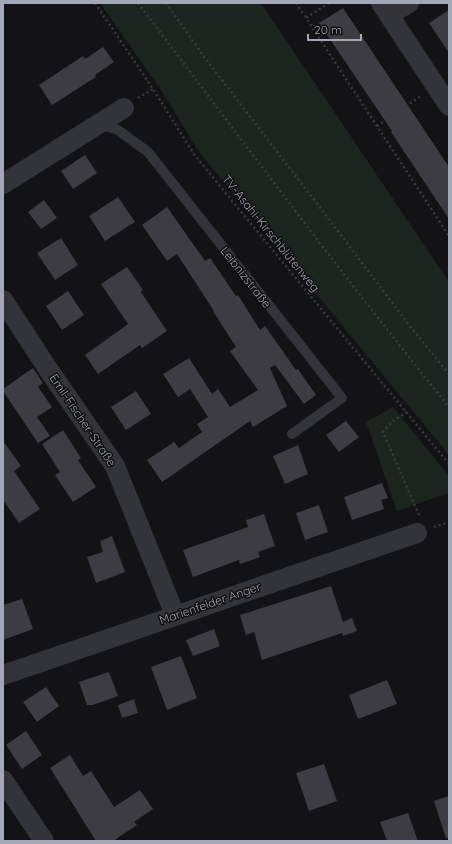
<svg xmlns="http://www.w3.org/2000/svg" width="452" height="844" viewBox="0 0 452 844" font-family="Quicksand,sans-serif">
	<rect width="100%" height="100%" fill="#131214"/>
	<path fill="#1c241e" d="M 100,3 L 261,3 L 449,282 L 449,455 L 199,152 L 159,87 Z
		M 393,407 L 449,476 L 449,493 L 397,511 L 366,422 Z"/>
	<path fill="#3c3c42" d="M 343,8 L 449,167 L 449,219 L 391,132 L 392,131 L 319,23 Z
		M 449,10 L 449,53 L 429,23 Z
		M 103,47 L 114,62 L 95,75 L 96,77 L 52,105 L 39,85 L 83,56 L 85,59 Z
		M 85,155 L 97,173 L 73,189 L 61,171 Z
		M 118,197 L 135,222 L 105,241 L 89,216 Z
		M 44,200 L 57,218 L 41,229 L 28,212 Z
		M 167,207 L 205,261 L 210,258 L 236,296 L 238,295 L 260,330 L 265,326 L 296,370 L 298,369 L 316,395 L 304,404 L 275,365 L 270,368 L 287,406 L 253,427 L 250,421 L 162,482 L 147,460 L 174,442 L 179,448 L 202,432 L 197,424 L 208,417 L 190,389 L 178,397 L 163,374 L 189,358 L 212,394 L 218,389 L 230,407 L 258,390 L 230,351 L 236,347 L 213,311 L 214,311 L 177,254 L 167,261 L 142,225 Z
		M 61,238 L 78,265 L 55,280 L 37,253 Z
		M 127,267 L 143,290 L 141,292 L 167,331 L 142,348 L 140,345 L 98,374 L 85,355 L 128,324 L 101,284 Z
		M 68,291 L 84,315 L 62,330 L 46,306 Z
		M 33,368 L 43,383 L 38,387 L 52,407 L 37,417 L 50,436 L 38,443 L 3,391 L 3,389 Z
		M 136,391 L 151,414 L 126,430 L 111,407 Z
		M 346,421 L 359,437 L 339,452 L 326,435 Z
		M 63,430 L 81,458 L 78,460 L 96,487 L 73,502 L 55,475 L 60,472 L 42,444 Z
		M 3,441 L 21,466 L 14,471 L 40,509 L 19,523 L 3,500 Z
		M 298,445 L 308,474 L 285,484 L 273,456 Z
		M 382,483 L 388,498 L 381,500 L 384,509 L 352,520 L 344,497 Z
		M 319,505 L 328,532 L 305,540 L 296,513 Z
		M 264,514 L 275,546 L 258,552 L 260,557 L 240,564 L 239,560 L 193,577 L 183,550 L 248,527 L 246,520 Z
		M 112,536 L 125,572 L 96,583 L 87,557 L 103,552 L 100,541 Z
		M 331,586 L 343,622 L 352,618 L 357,631 L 343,636 L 342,633 L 262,660 L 254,632 L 246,635 L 240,615 Z
		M 22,599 L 33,629 L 3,640 L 3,605 Z
		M 214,629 L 220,646 L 193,656 L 186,640 Z
		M 181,656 L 197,698 L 167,710 L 151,667 Z
		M 109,672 L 118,696 L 93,705 L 87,705 L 79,682 Z
		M 387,680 L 397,704 L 358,719 L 349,695 Z
		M 46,687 L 59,706 L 37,722 L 23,702 Z
		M 134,699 L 138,713 L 122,718 L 118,705 Z
		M 26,731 L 42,755 L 22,769 L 6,745 Z
		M 70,755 L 83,776 L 91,771 L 114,807 L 140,790 L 153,809 L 134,822 L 137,825 L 113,841 L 96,841 L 50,768 Z
		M 324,764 L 337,801 L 309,811 L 296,773 Z
		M 449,796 L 449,838 L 446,838 L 434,801 Z
		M 408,813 L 418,841 L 387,841 L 380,822 Z"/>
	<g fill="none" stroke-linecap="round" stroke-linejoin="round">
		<path stroke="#393b41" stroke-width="2.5" stroke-dasharray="2 3" stroke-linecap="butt" d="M 95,3 L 153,89 L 194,154 L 219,185 L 449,464
			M 138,3 C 241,139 342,275 449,407
			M 166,3 L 205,58 L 321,209 L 409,325 L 449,374
			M 296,3 L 306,18
			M 329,3 L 306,18 L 449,236
			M 138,98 L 153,89
			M 377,126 L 421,96
			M 407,412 L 392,422 L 383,432 L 419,515
			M 434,527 L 449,522"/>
		<path stroke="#33343a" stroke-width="10" d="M 99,124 L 118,130 L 148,152 L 342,398 L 292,434"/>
		<path stroke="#33343a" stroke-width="20" d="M 381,3 L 449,106
			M 389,15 L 409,3
			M 3,184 L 124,108
			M 3,300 L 48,369 L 115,466 L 175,615
			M 3,675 L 417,533
			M 3,780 L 44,841"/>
	</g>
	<g text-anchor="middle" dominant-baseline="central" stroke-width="3" stroke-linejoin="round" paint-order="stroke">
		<g font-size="12" fill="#a3a7b6" stroke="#0e0e0f">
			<text transform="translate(271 233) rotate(51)">TV-Asahi-Kirschblütenweg</text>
			<text transform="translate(246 277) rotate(52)">Leibnizstraße</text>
			<text transform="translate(83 420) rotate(56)">Emil-Fischer-Straße</text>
			<text transform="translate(210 603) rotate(-19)">Marienfelder Anger</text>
		</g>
	</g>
	<rect width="452" height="844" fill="none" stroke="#a3a7b6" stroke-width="8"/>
	<path d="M308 34v6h53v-6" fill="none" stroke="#a3a7b6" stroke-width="2"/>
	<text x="314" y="34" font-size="12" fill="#a3a7b6" stroke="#0e0e0f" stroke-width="3" paint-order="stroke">20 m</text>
</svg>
